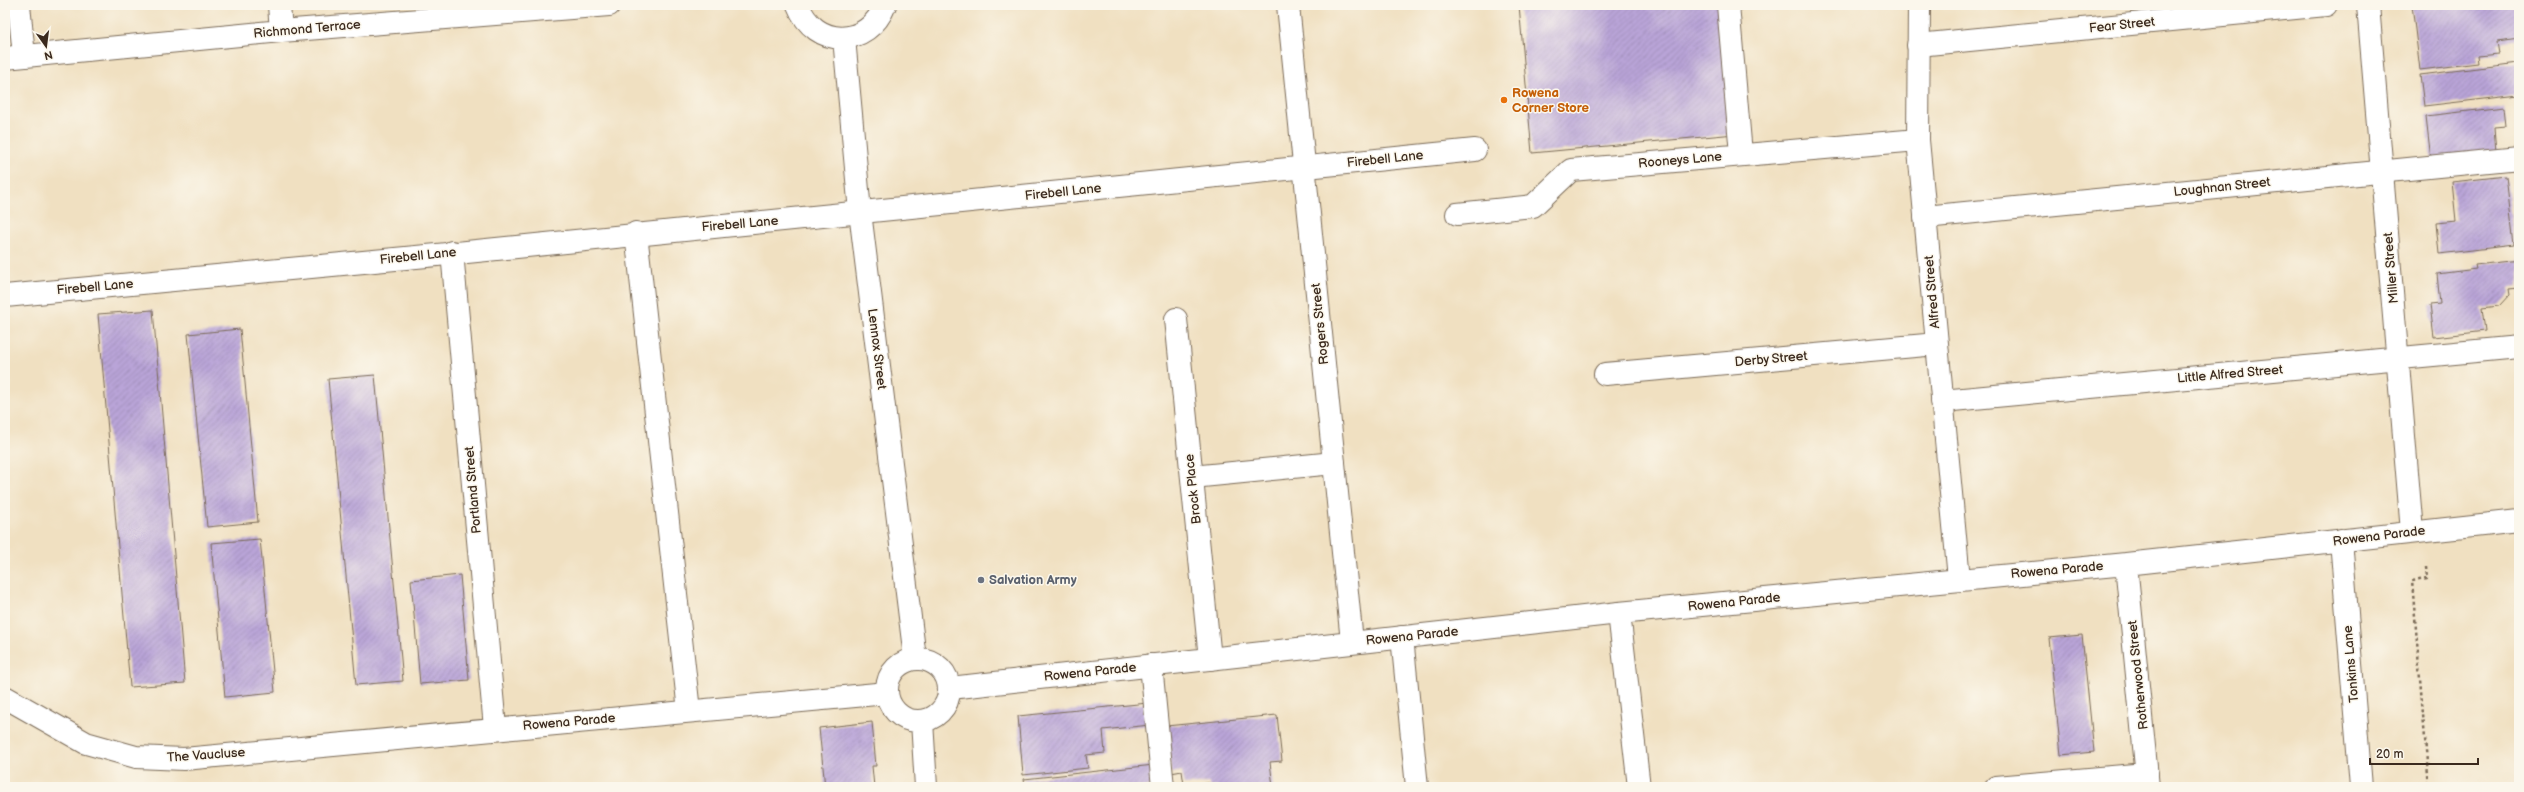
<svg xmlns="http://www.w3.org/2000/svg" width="2524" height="792" viewBox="0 0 2524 792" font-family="'Balsamiq Sans',sans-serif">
	<defs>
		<pattern id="building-hatch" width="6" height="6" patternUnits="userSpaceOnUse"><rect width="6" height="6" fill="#b9a4d8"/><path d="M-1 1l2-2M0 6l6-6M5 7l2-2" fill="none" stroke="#9886af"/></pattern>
	</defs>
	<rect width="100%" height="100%" fill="#fbf7ec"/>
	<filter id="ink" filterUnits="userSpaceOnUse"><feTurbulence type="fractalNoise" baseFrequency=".025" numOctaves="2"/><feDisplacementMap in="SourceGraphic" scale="8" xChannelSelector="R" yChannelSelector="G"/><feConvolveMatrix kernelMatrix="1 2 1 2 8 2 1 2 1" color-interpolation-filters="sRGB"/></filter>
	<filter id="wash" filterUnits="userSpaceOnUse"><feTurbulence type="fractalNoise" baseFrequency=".012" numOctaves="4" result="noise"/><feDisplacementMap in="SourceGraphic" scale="16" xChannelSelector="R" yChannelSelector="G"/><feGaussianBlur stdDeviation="0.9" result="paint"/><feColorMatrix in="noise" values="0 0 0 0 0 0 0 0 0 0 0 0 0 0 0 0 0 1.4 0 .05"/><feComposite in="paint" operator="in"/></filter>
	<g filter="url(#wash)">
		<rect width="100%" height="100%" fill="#f0e0c1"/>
		<g id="blocks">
			<path fill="url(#building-hatch)" d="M 1519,5 L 1723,5 L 1735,134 L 1532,153 Z
				M 2412,5 L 2519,5 L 2519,39 L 2497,42 L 2499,54 L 2477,56 L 2478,63 L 2420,70 Z
				M 2519,63 L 2519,95 L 2424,106 L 2420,75 Z
				M 2504,107 L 2506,126 L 2494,127 L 2496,152 L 2431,160 L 2426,116 Z
				M 2506,176 L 2514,245 L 2439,254 L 2436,223 L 2456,221 L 2452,182 Z
				M 2519,260 L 2519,287 L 2509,288 L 2510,294 L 2499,306 L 2482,308 L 2485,331 L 2434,337 L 2430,305 L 2440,304 L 2437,274 L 2476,269 L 2475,265 Z
				M 153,310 L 185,683 L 130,687 L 98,314 Z
				M 240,329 L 258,522 L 207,527 L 188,334 Z
				M 375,375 L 403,681 L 356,685 L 328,379 Z
				M 260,539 L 275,692 L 225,697 L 211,543 Z
				M 460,575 L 469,680 L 420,684 L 411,580 Z
				M 2082,635 L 2094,752 L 2061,755 L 2049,638 Z
				M 1148,703 L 1150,725 L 1103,730 L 1105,753 L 1086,755 L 1088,768 L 1023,775 L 1018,716 Z
				M 1277,715 L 1282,761 L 1270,762 L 1273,787 L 1209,787 L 1209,783 L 1184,785 L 1182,771 L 1171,773 L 1166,726 Z
				M 872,722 L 876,766 L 872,766 L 874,787 L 825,787 L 819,728 Z
				M 1154,765 L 1156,787 L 1025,787 L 1024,779 Z"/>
		</g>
	</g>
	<g filter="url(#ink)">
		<use href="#blocks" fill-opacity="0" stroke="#7a6a57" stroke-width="1"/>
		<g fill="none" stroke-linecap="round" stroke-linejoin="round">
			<g stroke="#7a6a57" stroke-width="24">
				<path id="service" d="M 1728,5 L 1741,154
					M 1918,45 L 2326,5
					M 1457,214 L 1533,206 L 1571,170 L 1918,140
					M 1925,217 L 2519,158
					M 636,233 L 689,711
					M 5,296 L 437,255 L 1475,150
					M 1176,319 L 1210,659
					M 1942,401 L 2519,347
					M 1192,477 L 1334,463
					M 1619,613 L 1639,787
					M 1402,637 L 1417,787
					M 1151,665 L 1163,787
					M 1996,787 L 2147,774"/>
			</g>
			<g stroke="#7a6a57" stroke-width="24">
				<path id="minor" d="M 19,5 L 24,56
					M 279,5 L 281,31
					M 1288,5 L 1352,642
					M 1919,5 L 1918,140 L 1959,579
					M 2368,5 L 2412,532
					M 5,58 L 281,31 L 609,5
					M 452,252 L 495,728
					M 1605,374 L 1937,344
					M 2341,540 L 2361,787
					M 2126,564 L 2148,787
					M 950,688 L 1619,613 L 2126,564 L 2519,521
					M 5,697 L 86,743 L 136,757 L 184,759 L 887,693"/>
			</g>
			<g stroke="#7a6a57" stroke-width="24">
				<path id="tertiary" d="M 798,5 C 815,49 868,48 885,5
					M 844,38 L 860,212 L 915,658
					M887 690a31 31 0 1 1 62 0a31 31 0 1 1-62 0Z
					M 922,721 L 926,787"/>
			</g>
			<path stroke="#7a6a57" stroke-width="2.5" stroke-dasharray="3 3" stroke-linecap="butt" d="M 2426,567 L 2427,579 L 2412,581 L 2429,787"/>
			<use href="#service" stroke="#fff" stroke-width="22"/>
			<use href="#minor" stroke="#fff" stroke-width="22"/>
			<use href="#tertiary" stroke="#fff" stroke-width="22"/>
		</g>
	</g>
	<circle fill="#e8710a" stroke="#fbf7ec" stroke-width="1.5" cx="1504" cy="100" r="4"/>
	<circle fill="#6b7280" stroke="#fbf7ec" stroke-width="1.5" cx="981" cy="580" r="4"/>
	<g text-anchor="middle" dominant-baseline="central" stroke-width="3" stroke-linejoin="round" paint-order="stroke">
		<g font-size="13" fill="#3b2a1e" stroke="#fbf7ec">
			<text transform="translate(2122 25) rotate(-6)">Fear Street</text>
			<text transform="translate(307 29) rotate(-5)">Richmond Terrace</text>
			<text transform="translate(1385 159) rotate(-6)">Firebell Lane</text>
			<text transform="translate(1680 160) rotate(-5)">Rooneys Lane</text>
			<text transform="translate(2222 187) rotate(-6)">Loughnan Street</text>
			<text transform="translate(1063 192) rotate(-6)">Firebell Lane</text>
			<text transform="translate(740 224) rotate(-5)">Firebell Lane</text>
			<text transform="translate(418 256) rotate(-6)">Firebell Lane</text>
			<text transform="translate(2391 268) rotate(-95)">Miller Street</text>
			<text transform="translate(95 287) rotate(-5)">Firebell Lane</text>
			<text transform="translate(1932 292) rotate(-95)">Alfred Street</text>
			<text transform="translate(1320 324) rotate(-96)">Rogers Street</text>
			<text transform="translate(877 349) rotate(83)">Lennox Street</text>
			<text transform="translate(1771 359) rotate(-5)">Derby Street</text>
			<text transform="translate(2230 374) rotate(-5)">Little Alfred Street</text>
			<text transform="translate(1193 489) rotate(-96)">Brock Place</text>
			<text transform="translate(473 490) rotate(-95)">Portland Street</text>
			<text transform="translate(2379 536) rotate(-7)">Rowena Parade</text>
			<text transform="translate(2057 570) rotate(-5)">Rowena Parade</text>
			<text transform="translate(1734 602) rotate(-6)">Rowena Parade</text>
			<text transform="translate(1412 636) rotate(-6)">Rowena Parade</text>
			<text transform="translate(2351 664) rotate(-95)">Tonkins Lane</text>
			<text transform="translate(1090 672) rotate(-6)">Rowena Parade</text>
			<text transform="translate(2138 675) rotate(-96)">Rotherwood Street</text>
			<text transform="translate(569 722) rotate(-5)">Rowena Parade</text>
			<text transform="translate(206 755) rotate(-4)">The Vaucluse</text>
		</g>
		<g font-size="13" font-weight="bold" fill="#c56008" stroke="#fbf7ec" text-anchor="start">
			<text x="1512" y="93">Rowena<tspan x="1512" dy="15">Corner Store</tspan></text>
		</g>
		<g font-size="13" font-weight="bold" fill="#5b616d" stroke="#fbf7ec" text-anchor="start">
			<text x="989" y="580">Salvation Army</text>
		</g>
	</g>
	<rect width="2524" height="792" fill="none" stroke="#fbf7ec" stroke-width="20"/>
	<g transform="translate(46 46) rotate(166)" stroke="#fbf7ec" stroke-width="3" paint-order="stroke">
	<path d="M0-3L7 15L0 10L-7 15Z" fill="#3b2a1e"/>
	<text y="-6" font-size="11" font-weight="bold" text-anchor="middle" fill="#3b2a1e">N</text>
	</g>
	<path d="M2370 758v6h108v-6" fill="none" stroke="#3b2a1e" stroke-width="2"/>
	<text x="2376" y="758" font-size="12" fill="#3b2a1e" stroke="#fbf7ec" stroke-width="3" paint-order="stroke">20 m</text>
</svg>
